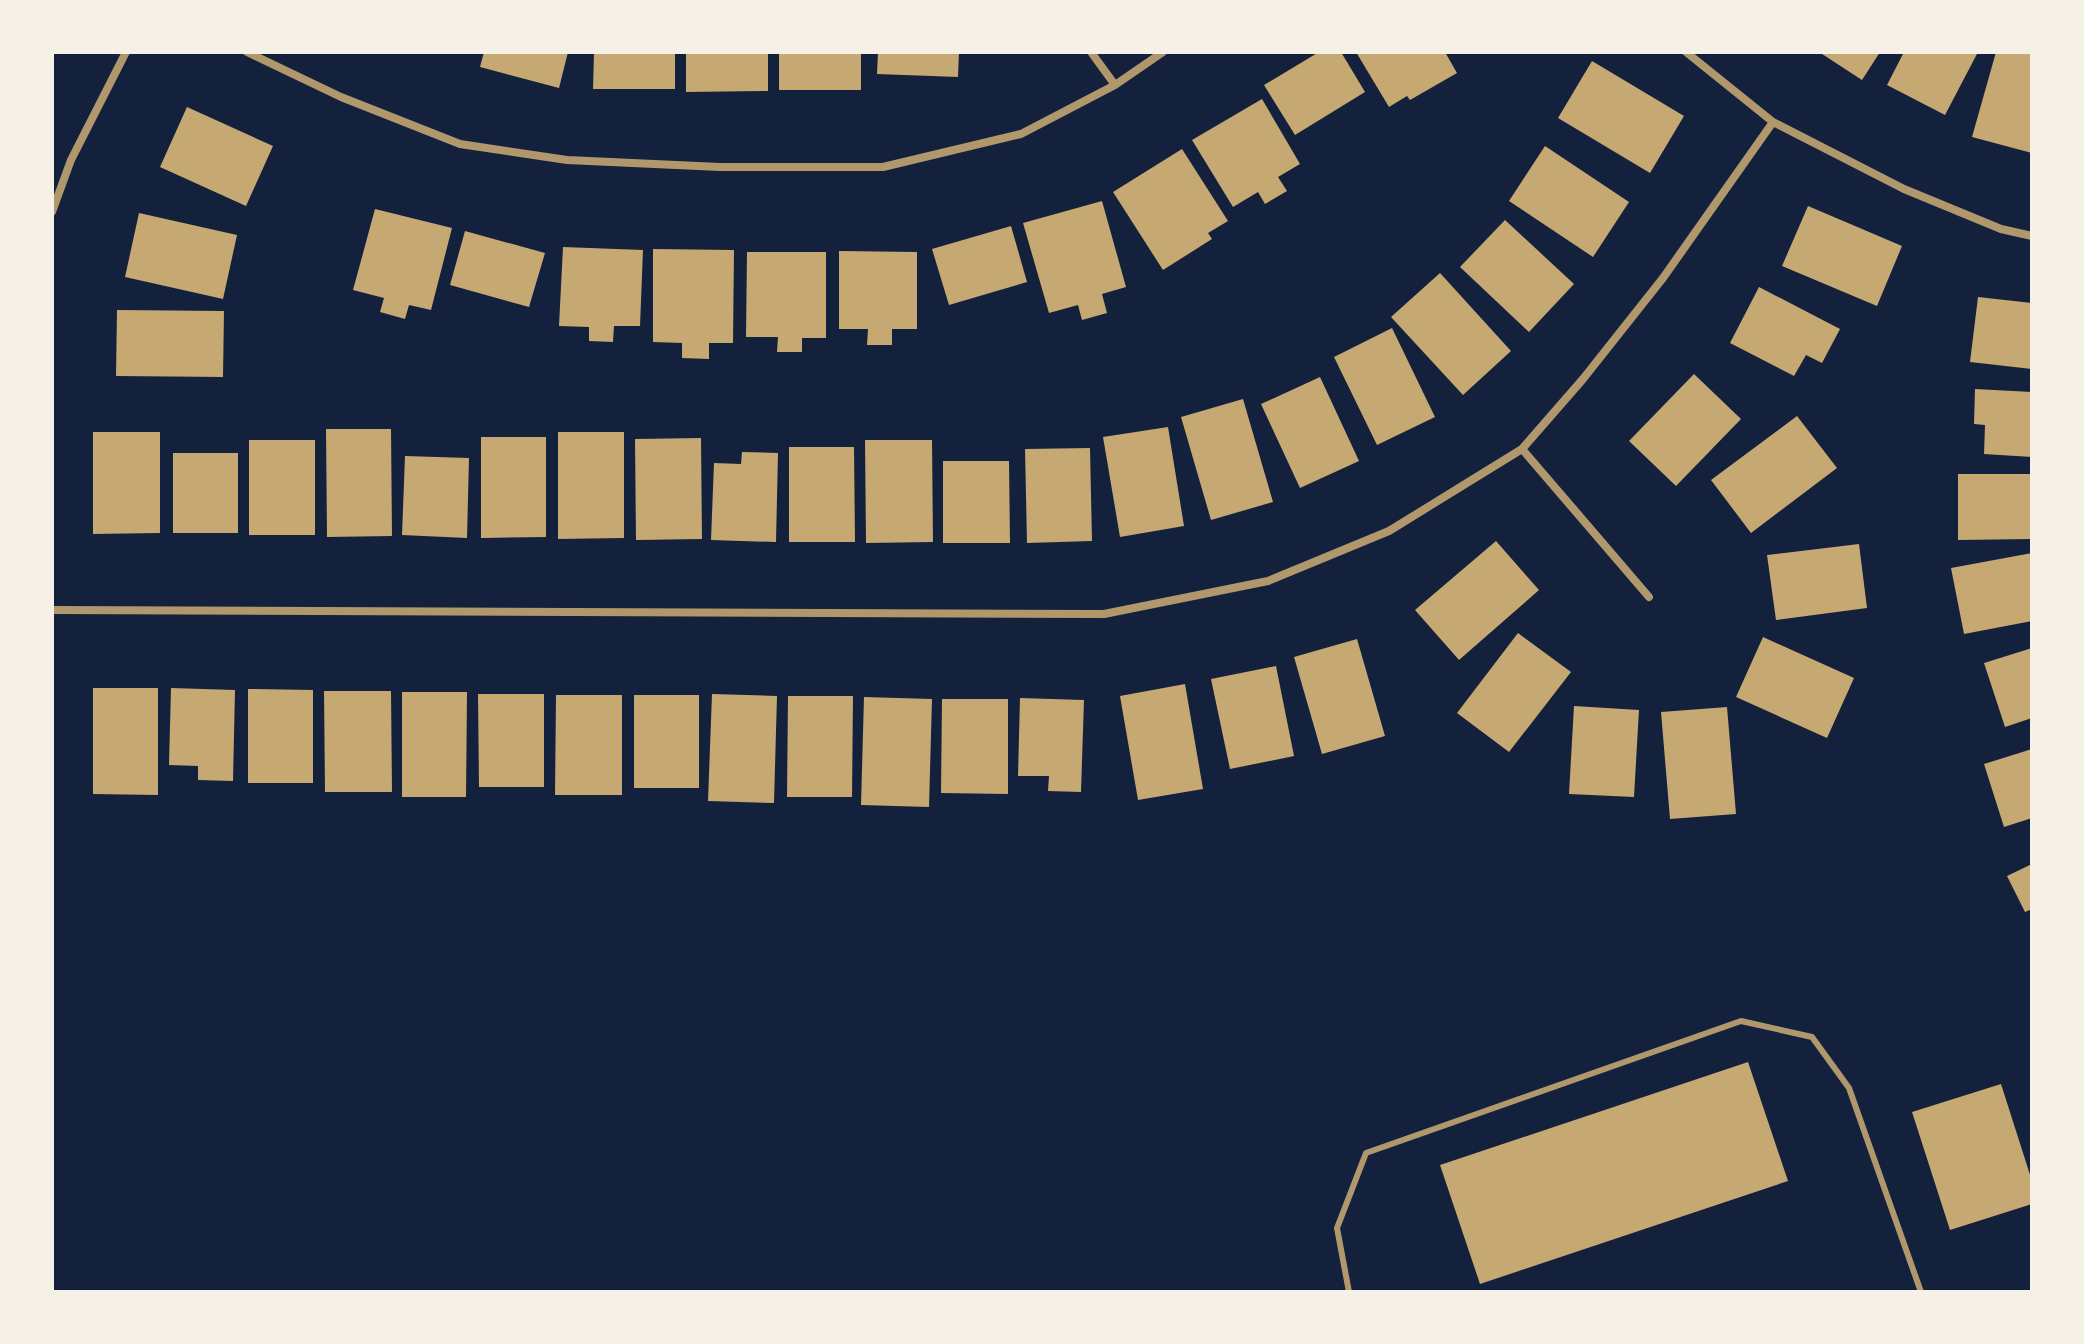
<svg xmlns="http://www.w3.org/2000/svg" width="2084" height="1344" viewBox="0 0 2084 1344" font-family="Karla,sans-serif">
	<rect width="100%" height="100%" fill="#14213d"/>
	<path fill="#c6a872" d="M 484,52 L 568,52 L 559,88 L 480,67 Z
		M 594,52 L 675,52 L 675,89 L 593,89 Z
		M 686,52 L 768,52 L 768,91 L 686,92 Z
		M 779,52 L 861,52 L 861,90 L 779,90 Z
		M 878,52 L 959,52 L 958,77 L 877,74 Z
		M 1319,52 L 1341,52 L 1365,92 L 1295,135 L 1264,85 Z
		M 1356,52 L 1445,52 L 1457,73 L 1410,100 L 1407,96 L 1389,107 Z
		M 1819,52 L 1880,52 L 1862,80 Z
		M 1904,52 L 1978,52 L 1945,115 L 1887,85 Z
		M 1996,52 L 2032,52 L 2032,153 L 1972,137 Z
		M 1592,61 L 1684,116 L 1650,173 L 1558,118 Z
		M 1262,99 L 1300,164 L 1278,177 L 1287,191 L 1265,204 L 1258,192 L 1233,207 L 1192,140 Z
		M 187,107 L 273,146 L 246,206 L 160,167 Z
		M 1545,146 L 1629,202 L 1593,257 L 1509,201 Z
		M 1182,149 L 1228,221 L 1208,233 L 1212,239 L 1163,270 L 1113,192 Z
		M 1102,201 L 1126,287 L 1102,294 L 1107,313 L 1082,320 L 1078,305 L 1049,313 L 1023,223 Z
		M 1808,206 L 1902,246 L 1877,306 L 1782,266 Z
		M 375,209 L 452,228 L 431,310 L 409,305 L 405,319 L 380,312 L 384,298 L 353,290 Z
		M 139,213 L 237,235 L 223,299 L 125,277 Z
		M 1505,220 L 1574,284 L 1529,332 L 1460,267 Z
		M 1011,226 L 1027,282 L 949,305 L 932,249 Z
		M 465,231 L 545,253 L 529,307 L 450,285 Z
		M 563,247 L 643,250 L 640,326 L 614,326 L 613,342 L 589,341 L 589,327 L 559,326 Z
		M 653,249 L 734,250 L 733,343 L 709,343 L 709,359 L 682,358 L 682,343 L 653,342 Z
		M 839,251 L 917,252 L 917,329 L 892,329 L 892,345 L 867,345 L 868,329 L 839,329 Z
		M 747,252 L 826,252 L 826,338 L 802,338 L 802,352 L 777,352 L 778,337 L 746,337 Z
		M 1440,273 L 1511,351 L 1463,395 L 1391,317 Z
		M 1759,287 L 1840,329 L 1822,363 L 1806,355 L 1794,376 L 1730,343 Z
		M 1978,297 L 2032,303 L 2032,369 L 1970,362 Z
		M 117,310 L 224,311 L 223,377 L 116,376 Z
		M 1392,328 L 1435,417 L 1377,445 L 1334,357 Z
		M 1694,374 L 1741,419 L 1676,486 L 1629,441 Z
		M 1320,377 L 1359,461 L 1300,488 L 1261,404 Z
		M 1975,389 L 2032,392 L 2032,457 L 1984,454 L 1985,425 L 1974,424 Z
		M 1243,399 L 1273,502 L 1211,520 L 1181,417 Z
		M 1797,416 L 1837,468 L 1751,533 L 1711,480 Z
		M 1168,427 L 1184,526 L 1120,537 L 1103,437 Z
		M 326,429 L 391,429 L 392,536 L 327,537 Z
		M 93,432 L 160,432 L 160,533 L 93,534 Z
		M 558,432 L 624,432 L 624,538 L 558,539 Z
		M 481,437 L 546,437 L 546,537 L 481,538 Z
		M 701,438 L 702,539 L 636,540 L 635,439 Z
		M 249,440 L 315,440 L 315,535 L 249,535 Z
		M 865,440 L 932,440 L 933,542 L 866,543 Z
		M 789,447 L 854,447 L 855,542 L 789,542 Z
		M 1090,448 L 1092,541 L 1027,543 L 1025,449 Z
		M 742,452 L 778,453 L 776,542 L 711,540 L 714,463 L 741,464 Z
		M 173,453 L 238,453 L 238,533 L 173,533 Z
		M 405,456 L 469,458 L 467,538 L 402,535 Z
		M 943,461 L 1009,461 L 1010,543 L 943,543 Z
		M 1958,474 L 2032,474 L 2032,539 L 1958,540 Z
		M 1496,541 L 1539,590 L 1459,660 L 1415,610 Z
		M 1859,544 L 1867,608 L 1776,620 L 1767,555 Z
		M 2032,553 L 2032,621 L 1964,634 L 1951,568 Z
		M 1518,633 L 1571,672 L 1509,752 L 1457,713 Z
		M 1763,637 L 1854,678 L 1827,738 L 1736,697 Z
		M 1357,639 L 1385,736 L 1322,754 L 1294,657 Z
		M 2032,648 L 2032,718 L 2005,727 L 1984,663 Z
		M 1276,666 L 1294,756 L 1230,769 L 1211,679 Z
		M 1185,684 L 1203,789 L 1138,800 L 1120,696 Z
		M 93,688 L 158,688 L 158,795 L 93,794 Z
		M 171,688 L 235,690 L 233,781 L 198,780 L 198,766 L 169,765 Z
		M 248,689 L 313,690 L 313,783 L 248,783 Z
		M 324,691 L 391,691 L 392,792 L 325,792 Z
		M 402,692 L 467,692 L 466,797 L 402,797 Z
		M 478,694 L 544,694 L 544,787 L 479,787 Z
		M 712,694 L 777,696 L 774,803 L 708,801 Z
		M 556,695 L 622,695 L 622,795 L 555,795 Z
		M 634,695 L 699,695 L 699,788 L 634,788 Z
		M 788,696 L 853,696 L 852,797 L 787,797 Z
		M 864,697 L 932,699 L 929,807 L 861,805 Z
		M 1020,698 L 1084,700 L 1081,792 L 1048,791 L 1049,776 L 1018,776 Z
		M 942,699 L 1008,699 L 1008,794 L 941,793 Z
		M 1574,706 L 1639,710 L 1634,797 L 1569,794 Z
		M 1727,707 L 1736,814 L 1670,819 L 1661,712 Z
		M 2032,749 L 2032,818 L 2004,827 L 1984,764 Z
		M 2032,864 L 2032,909 L 2025,912 L 2007,876 Z
		M 1748,1062 L 1788,1181 L 1480,1284 L 1440,1165 Z
		M 2001,1084 L 2032,1181 L 2032,1204 L 1950,1230 L 1912,1112 Z"/>
	<g fill="none" stroke-linecap="round" stroke-linejoin="round">
		<path stroke="#b1986c" stroke-width="6" d="M 1349,1292 L 1337,1228 L 1366,1153 L 1741,1021 L 1812,1037 L 1849,1088 L 1921,1292"/>
		<path stroke="#b1986c" stroke-width="8" d="M 247,52 L 341,97 L 460,144 L 567,160 L 720,167 L 883,167 L 1021,134 L 1115,85 L 1163,52
			M 1091,52 L 1115,85
			M 1686,52 L 1773,122 L 1904,189 L 2001,229 L 2032,236
			M 52,212 L 71,160 L 126,52
			M 1522,449 L 1649,597
			M 52,610 L 1104,614 L 1268,581 L 1389,531 L 1522,449 L 1583,379 L 1663,278 L 1773,122"/>
	</g>
	<rect width="2084" height="1344" fill="none" stroke="#f6f1e7" stroke-width="108"/>
</svg>
